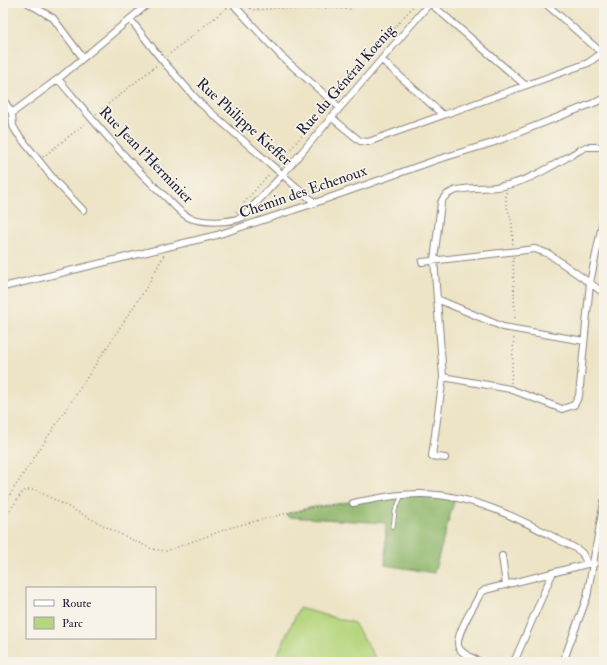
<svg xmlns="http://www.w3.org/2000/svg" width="607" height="665" viewBox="0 0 607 665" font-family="'IM FELL Double Pica',serif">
	<rect width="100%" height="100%" fill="#f7f3e8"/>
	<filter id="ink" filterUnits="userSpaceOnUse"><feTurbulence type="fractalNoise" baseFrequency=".025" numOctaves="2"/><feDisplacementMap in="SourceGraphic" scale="8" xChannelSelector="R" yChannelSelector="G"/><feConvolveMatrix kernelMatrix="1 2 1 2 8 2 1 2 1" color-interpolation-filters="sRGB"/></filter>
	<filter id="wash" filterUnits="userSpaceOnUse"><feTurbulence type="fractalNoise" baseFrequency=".012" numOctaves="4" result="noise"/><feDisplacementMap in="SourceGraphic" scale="16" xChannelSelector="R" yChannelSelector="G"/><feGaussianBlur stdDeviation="0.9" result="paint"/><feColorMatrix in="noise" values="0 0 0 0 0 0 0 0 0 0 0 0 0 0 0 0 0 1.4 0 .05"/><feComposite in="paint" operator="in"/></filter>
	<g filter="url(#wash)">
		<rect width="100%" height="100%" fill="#ede4c6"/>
		<path fill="#b5d67d" stroke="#6c7c5c" d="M 299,608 L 354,623 L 378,662 L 274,662 Z"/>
		<path fill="#90b76c" stroke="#596c54" d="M 402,495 L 455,498 L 434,573 L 385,565 L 386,523 L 288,517 L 286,514 L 308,508 Z"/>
	</g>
	<g filter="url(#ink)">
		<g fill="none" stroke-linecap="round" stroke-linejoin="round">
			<g stroke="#888380" stroke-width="4.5">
				<path id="service" d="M 393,527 L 395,511 L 402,495"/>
			</g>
			<g stroke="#888380" stroke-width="8">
				<path id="minor" d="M 28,3 L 53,18 L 83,58
					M 232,3 L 281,56 L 339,107
					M 430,3 L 525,85
					M 130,19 L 162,60 L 200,103 L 315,203
					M 382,60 L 443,115
					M 58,79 C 93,120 127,162 167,198 C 173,204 181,214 190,218 C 204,223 230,223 243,217 L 283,174 L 430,3
					M 3,99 L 12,113 L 13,126 L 17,133 L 56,182 L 83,210
					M 12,113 L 58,79 L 149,3
					M 331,117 L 360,141 L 368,142 L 588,63 L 602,53 L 545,3
					M 604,147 L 586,147 L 580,150 C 553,165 528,183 497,187 C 481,189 447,184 441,203 L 434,260 L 443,377 L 510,389 L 562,409 L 574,405 L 579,396 L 590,283 L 604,215
					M 422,262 L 535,249 L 549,254 L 604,293
					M 3,287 L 217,235 L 309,205 L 436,160 L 492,143 L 604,99
					M 437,299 L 503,327 L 584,341
					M 443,377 L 432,456 L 445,458
					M 353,503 C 376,499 400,493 423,494 C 472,495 519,518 561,541 C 567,544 577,548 582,553 C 584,556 586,561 587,564
					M 502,556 L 506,585
					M 480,662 C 473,658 463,655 459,648 C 453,637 475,605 480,594 L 485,590 L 587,564 L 594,564
					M 514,662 L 552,574
					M 563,662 L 587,597 L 604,502"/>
			</g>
			<path stroke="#888380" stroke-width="1.5" stroke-dasharray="1 3" stroke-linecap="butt" d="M 244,3 L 249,8 L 255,10 L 279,8 L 301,10 L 322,8 L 351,9 L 353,6 L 349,3
				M 306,10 L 313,3
				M 600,42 L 604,36
				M 167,56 L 228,7
				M 336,95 L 416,3
				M 96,114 L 158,64
				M 3,137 L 7,127
				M 43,157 L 87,122
				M 278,164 L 327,106
				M 506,192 L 506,204 L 512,222 L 513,246
				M 236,212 L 270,173
				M 513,257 L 515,324
				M 511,383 L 514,335
				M 3,505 L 146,288 L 164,255
				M 3,520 L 22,493 L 26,490 L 36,490 L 118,533 L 152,549 L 166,551 L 232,527 L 308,508 L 348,503"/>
			<use href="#service" stroke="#fff" stroke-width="3"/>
			<use href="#minor" stroke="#fff" stroke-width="6"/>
		</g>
	</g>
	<g text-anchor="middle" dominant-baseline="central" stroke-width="3.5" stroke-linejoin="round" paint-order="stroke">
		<g font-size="15" fill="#22223b" stroke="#f7f3e8">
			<text transform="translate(346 80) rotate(-49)">Rue du Général Koenig</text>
			<text transform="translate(244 122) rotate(42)">Rue Philippe Kieffer</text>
			<text transform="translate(146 155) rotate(46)">Rue Jean l'Herminier</text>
			<text transform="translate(303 192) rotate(-19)">Chemin des Echenoux</text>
		</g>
	</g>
	<rect width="607" height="665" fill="none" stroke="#f7f3e8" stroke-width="16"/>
	<rect x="26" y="587" width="130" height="52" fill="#f7f3e8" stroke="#a29fa3"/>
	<rect x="34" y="600" width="20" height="6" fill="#ffffff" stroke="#a29fa3"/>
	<text x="62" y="607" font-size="12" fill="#22223b">Route</text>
	<rect x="34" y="617" width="20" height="12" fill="#b5d67d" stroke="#a29fa3"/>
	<text x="62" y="627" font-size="12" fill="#22223b">Parc</text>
</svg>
